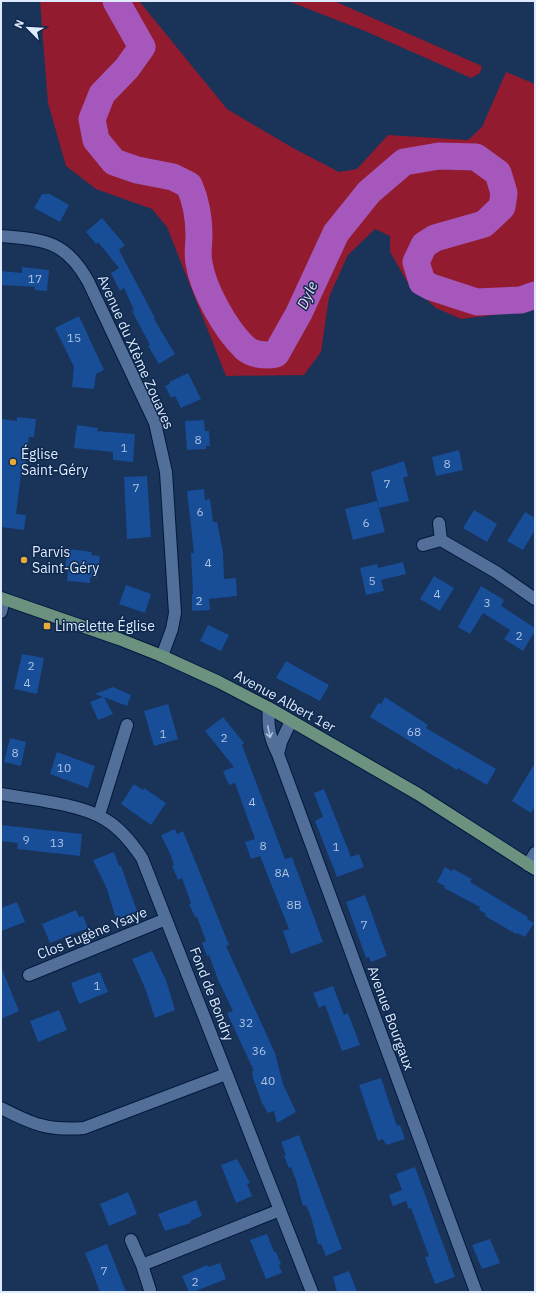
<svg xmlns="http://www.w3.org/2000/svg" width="536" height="1293" viewBox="0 0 536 1293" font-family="'IBM Plex Sans',sans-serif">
	<rect width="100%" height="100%" fill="#193359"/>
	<path fill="#921b2f" d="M 40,1 L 139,1 L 227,109 L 293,148 L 339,172 L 357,169 L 388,135 L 468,140 L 482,127 L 506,72 L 535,84 L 535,310 L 461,319 L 436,308 L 408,283 L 390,252 L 390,236 L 375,229 L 348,255 L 329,297 L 321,352 L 304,375 L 226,376 L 167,227 L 152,209 L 96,189 L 66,166 L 48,103 Z
		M 288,1 L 334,1 L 482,66 L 480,73 L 471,78 L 365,31 Z"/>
	<path fill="#a557bc" d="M 436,283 L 470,294 L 502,295 L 535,285 L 535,301 L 475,310 L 449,307 L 430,294 L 431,287 Z"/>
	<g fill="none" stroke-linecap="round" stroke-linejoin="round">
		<path stroke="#a557bc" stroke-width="27" d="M 116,1 L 142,47 L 127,68 L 102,94 L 92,119 L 96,140 L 114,162 L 137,170 L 173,177 L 189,185 C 196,201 199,217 199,235 C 199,244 197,254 199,263 C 203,289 225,329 245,348 C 253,355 266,356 276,354 L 299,313 L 336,233 L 369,192 L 404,162 L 439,156 L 476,157 L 498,173 L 504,193 L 502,207 L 484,224 L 435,238 L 424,245 L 416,262 L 422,282 L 431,287 L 477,302 L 521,300 L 535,295"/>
	</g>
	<path fill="#184d97" d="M 42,194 L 50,194 L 69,205 L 60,222 L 34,208 Z
		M 102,218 L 125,245 L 119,250 L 155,318 L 154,319 L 175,354 L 159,364 L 148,346 L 150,345 L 132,311 L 134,310 L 124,288 L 120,291 L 111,273 L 119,268 L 98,242 L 96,244 L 86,232 Z
		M 22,267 L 49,270 L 47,291 L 35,290 L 35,287 L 1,285 L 1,271 L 22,273 Z
		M 79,316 L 104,370 L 96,374 L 94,389 L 72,387 L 74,367 L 55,328 Z
		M 188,373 L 201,399 L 181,408 L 175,396 L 171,398 L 165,386 L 170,384 L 169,382 Z
		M 17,417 L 36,419 L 34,437 L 29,437 L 24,474 L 21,474 L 16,514 L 26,515 L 24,530 L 1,527 L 1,419 L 17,421 Z
		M 204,420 L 205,431 L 209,431 L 210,446 L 206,446 L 206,449 L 187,450 L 185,421 Z
		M 77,425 L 98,428 L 97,431 L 135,434 L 133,462 L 113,460 L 113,452 L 74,448 Z
		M 459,450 L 463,470 L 436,476 L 432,457 Z
		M 404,461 L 408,476 L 403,478 L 409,501 L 379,508 L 371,472 Z
		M 147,476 L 151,537 L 127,539 L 124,477 Z
		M 204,489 L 205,500 L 210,499 L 213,522 L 217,522 L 223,552 L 224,579 L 236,578 L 237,596 L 209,599 L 210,610 L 192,611 L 192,594 L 193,594 L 191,553 L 194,553 L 187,491 Z
		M 377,501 L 385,532 L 353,540 L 345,509 Z
		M 474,510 L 497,524 L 487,542 L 463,528 Z
		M 525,512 L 535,518 L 535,530 L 523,550 L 507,541 Z
		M 70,549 L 92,552 L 91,555 L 100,556 L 97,578 L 90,577 L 90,583 L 67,581 L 68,571 L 65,570 L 67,553 L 69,554 Z
		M 403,562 L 406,574 L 381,580 L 384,591 L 366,595 L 360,568 L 377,564 L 378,568 Z
		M 434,576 L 454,588 L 440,611 L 420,599 Z
		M 126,585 L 151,594 L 145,613 L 119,604 Z
		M 481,586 L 504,600 L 501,606 L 535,628 L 535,631 L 523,651 L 504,639 L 510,630 L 483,613 L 470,634 L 458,627 Z
		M 208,625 L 229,635 L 221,651 L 200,641 Z
		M 22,654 L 44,658 L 37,694 L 14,689 Z
		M 286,661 L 329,685 L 320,701 L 276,678 Z
		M 113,687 L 131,695 L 127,706 L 104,697 L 113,714 L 98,720 L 90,702 L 103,697 L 95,694 Z
		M 385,697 L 428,725 L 426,728 L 496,769 L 487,785 L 458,768 L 457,770 L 370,717 L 378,703 L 381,704 Z
		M 168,704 L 178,739 L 154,746 L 144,711 Z
		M 223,717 L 244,743 L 242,745 L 285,859 L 292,857 L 323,942 L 291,954 L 283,931 L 289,929 L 260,856 L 251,859 L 245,842 L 255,839 L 235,783 L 229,785 L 223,771 L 234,767 L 205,731 Z
		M 10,738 L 26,742 L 21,766 L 4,762 Z
		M 57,752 L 95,766 L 88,788 L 50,774 Z
		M 535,763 L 535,806 L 531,813 L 512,801 Z
		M 134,784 L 143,790 L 144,788 L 166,803 L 151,825 L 121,804 Z
		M 324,789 L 351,857 L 359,854 L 364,867 L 337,877 L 315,821 L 323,817 L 314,793 Z
		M 1,825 L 82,834 L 80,856 L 17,849 L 18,843 L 1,841 Z
		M 175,829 L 177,834 L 183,831 L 229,945 L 226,946 L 275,1053 L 283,1084 L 296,1112 L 277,1123 L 274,1111 L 268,1113 L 262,1103 L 253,1078 L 252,1071 L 254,1071 L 227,1013 L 233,1011 L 218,980 L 209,955 L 207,956 L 202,943 L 206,941 L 197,917 L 195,917 L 189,904 L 191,903 L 182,878 L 178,880 L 172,866 L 174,865 L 171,856 L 161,835 Z
		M 114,852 L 119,866 L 121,866 L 137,911 L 116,919 L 107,889 L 93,860 Z
		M 445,867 L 452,871 L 453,869 L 472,879 L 470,882 L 528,917 L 527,919 L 534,923 L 525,937 L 517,933 L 516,934 L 485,916 L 486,914 L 479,910 L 480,907 L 444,888 L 445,886 L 437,882 Z
		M 365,895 L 387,956 L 371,962 L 369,957 L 366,958 L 346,902 Z
		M 17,902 L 25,922 L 1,931 L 1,908 Z
		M 76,910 L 79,917 L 83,916 L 88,928 L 50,943 L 42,924 Z
		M 152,951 L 166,980 L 175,1010 L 155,1018 L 145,988 L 132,959 Z
		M 1,967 L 19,1011 L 1,1019 Z
		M 100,972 L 108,992 L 79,1004 L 71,983 Z
		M 333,986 L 344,1015 L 348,1013 L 360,1045 L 342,1051 L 325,1005 L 319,1008 L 313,993 Z
		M 59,1010 L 67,1030 L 38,1042 L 30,1021 Z
		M 381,1078 L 397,1126 L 400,1125 L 405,1139 L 386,1145 L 383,1139 L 378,1141 L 359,1085 Z
		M 299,1135 L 342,1249 L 326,1256 L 321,1244 L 318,1244 L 311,1217 L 306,1205 L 303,1206 L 296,1180 L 291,1167 L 289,1168 L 284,1156 L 286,1155 L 281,1142 Z
		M 237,1159 L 250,1183 L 247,1184 L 252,1196 L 236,1203 L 221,1165 Z
		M 415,1167 L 455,1277 L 435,1284 L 425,1257 L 429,1256 L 411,1208 L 409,1209 L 406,1201 L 393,1206 L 389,1195 L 402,1190 L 396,1174 Z
		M 128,1192 L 137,1214 L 109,1226 L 100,1204 Z
		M 196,1200 L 202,1216 L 190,1221 L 191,1223 L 165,1231 L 158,1214 Z
		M 267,1234 L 274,1252 L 276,1252 L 281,1264 L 279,1265 L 282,1273 L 266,1279 L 250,1240 Z
		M 490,1239 L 500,1263 L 482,1269 L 472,1245 Z
		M 107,1244 L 113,1259 L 126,1292 L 100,1292 L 91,1268 L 85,1253 Z
		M 220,1263 L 226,1279 L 193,1292 L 189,1292 L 182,1276 L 207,1265 L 208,1267 Z
		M 349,1271 L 357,1292 L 337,1292 L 333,1277 Z"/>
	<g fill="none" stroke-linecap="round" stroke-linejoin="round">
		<g stroke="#02193d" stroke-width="14">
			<path id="minor" d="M 1,236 C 44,240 65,240 88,281 L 155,423 L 166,472 L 175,613 L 172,629 L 162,656
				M 439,523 L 441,540
				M 423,545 L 441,540 L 496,572 L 535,599
				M 1,612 L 4,599
				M 269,708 C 267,726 270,738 278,754 L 476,1292
				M 278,754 L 281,742 L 291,721
				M 1,794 C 30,799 82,804 106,820 C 121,829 132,843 142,858 L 312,1292
				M 99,815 L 127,725
				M 528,865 L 535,853
				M 29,975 L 166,919
				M 1,1108 C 32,1124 48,1131 84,1128 L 226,1074
				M 131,1240 L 142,1265 L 280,1210
				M 142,1265 L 150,1290"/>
		</g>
		<g stroke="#02193d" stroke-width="14">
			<path id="major" d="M 1,598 L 119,639 L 162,656 L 219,682 L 269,708 L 418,794 L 535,869"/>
		</g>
		<use href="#minor" stroke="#526f99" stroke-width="12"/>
		<use href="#major" stroke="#6b917f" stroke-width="12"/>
	</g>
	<defs><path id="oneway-shaft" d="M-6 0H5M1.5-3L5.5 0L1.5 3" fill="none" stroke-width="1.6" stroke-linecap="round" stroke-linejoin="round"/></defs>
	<use stroke="#adc0db" href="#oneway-shaft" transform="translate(269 732) rotate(78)"/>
	<g fill="#eaaa38" stroke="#0f294e" stroke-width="1.5">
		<circle cx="13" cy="462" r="4"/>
		<circle cx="24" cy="560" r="4"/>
		<rect x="43" y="622" width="8" height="8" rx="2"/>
	</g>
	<g text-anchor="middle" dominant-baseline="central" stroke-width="3" stroke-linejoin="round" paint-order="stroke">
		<g font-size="12" fill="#acc4e4">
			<text x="35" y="278">17</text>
			<text x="74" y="337">15</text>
			<text x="198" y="439">8</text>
			<text x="124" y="447">1</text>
			<text x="447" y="463">8</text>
			<text x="387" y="483">7</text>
			<text x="136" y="487">7</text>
			<text x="200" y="511">6</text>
			<text x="366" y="522">6</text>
			<text x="208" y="562">4</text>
			<text x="372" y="580">5</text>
			<text x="437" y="593">4</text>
			<text x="199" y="600">2</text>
			<text x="487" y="602">3</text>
			<text x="519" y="635">2</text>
			<text x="31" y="665">2</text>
			<text x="27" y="682">4</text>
			<text x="414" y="731">68</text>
			<text x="163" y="733">1</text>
			<text x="224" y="737">2</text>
			<text x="15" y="752">8</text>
			<text x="64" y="767">10</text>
			<text x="252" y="801">4</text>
			<text x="26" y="839">9</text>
			<text x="57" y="842">13</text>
			<text x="263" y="845">8</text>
			<text x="336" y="846">1</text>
			<text x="282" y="872">8A</text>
			<text x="294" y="904">8B</text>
			<text x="364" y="924">7</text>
			<text x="97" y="985">1</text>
			<text x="246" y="1022">32</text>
			<text x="259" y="1050">36</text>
			<text x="268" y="1080">40</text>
			<text x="104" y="1270">7</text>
			<text x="195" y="1281">2</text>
		</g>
		<g font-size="14" fill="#deebfe" stroke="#0f294e">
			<text transform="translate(136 352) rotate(66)">Avenue du XIème Zouaves</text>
			<text transform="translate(285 701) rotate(29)">Avenue Albert 1er</text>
			<text transform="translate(92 933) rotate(-22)">Clos Eugène Ysaye</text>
			<text transform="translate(212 994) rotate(69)">Fond de Bondry</text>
			<text transform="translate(391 1018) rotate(70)">Avenue Bourgaux</text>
		</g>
		<g font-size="14" fill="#deebfe" stroke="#0f294e" text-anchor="start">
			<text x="21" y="454">Église<tspan x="21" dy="16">Saint-Géry</tspan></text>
			<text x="32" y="552">Parvis<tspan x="32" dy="16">Saint-Géry</tspan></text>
			<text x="55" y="626">Limelette Église</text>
		</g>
		<g font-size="15" font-style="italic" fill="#ecd9f2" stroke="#0f294e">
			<text transform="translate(307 295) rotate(-65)">Dyle</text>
		</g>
	</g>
	<rect width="536" height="1293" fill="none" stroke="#deebfe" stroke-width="4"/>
	<g transform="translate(28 28) rotate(294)" stroke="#0f294e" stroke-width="3" paint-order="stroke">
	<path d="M0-3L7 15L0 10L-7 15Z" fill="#deebfe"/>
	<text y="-6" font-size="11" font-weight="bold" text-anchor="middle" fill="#deebfe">N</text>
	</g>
</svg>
